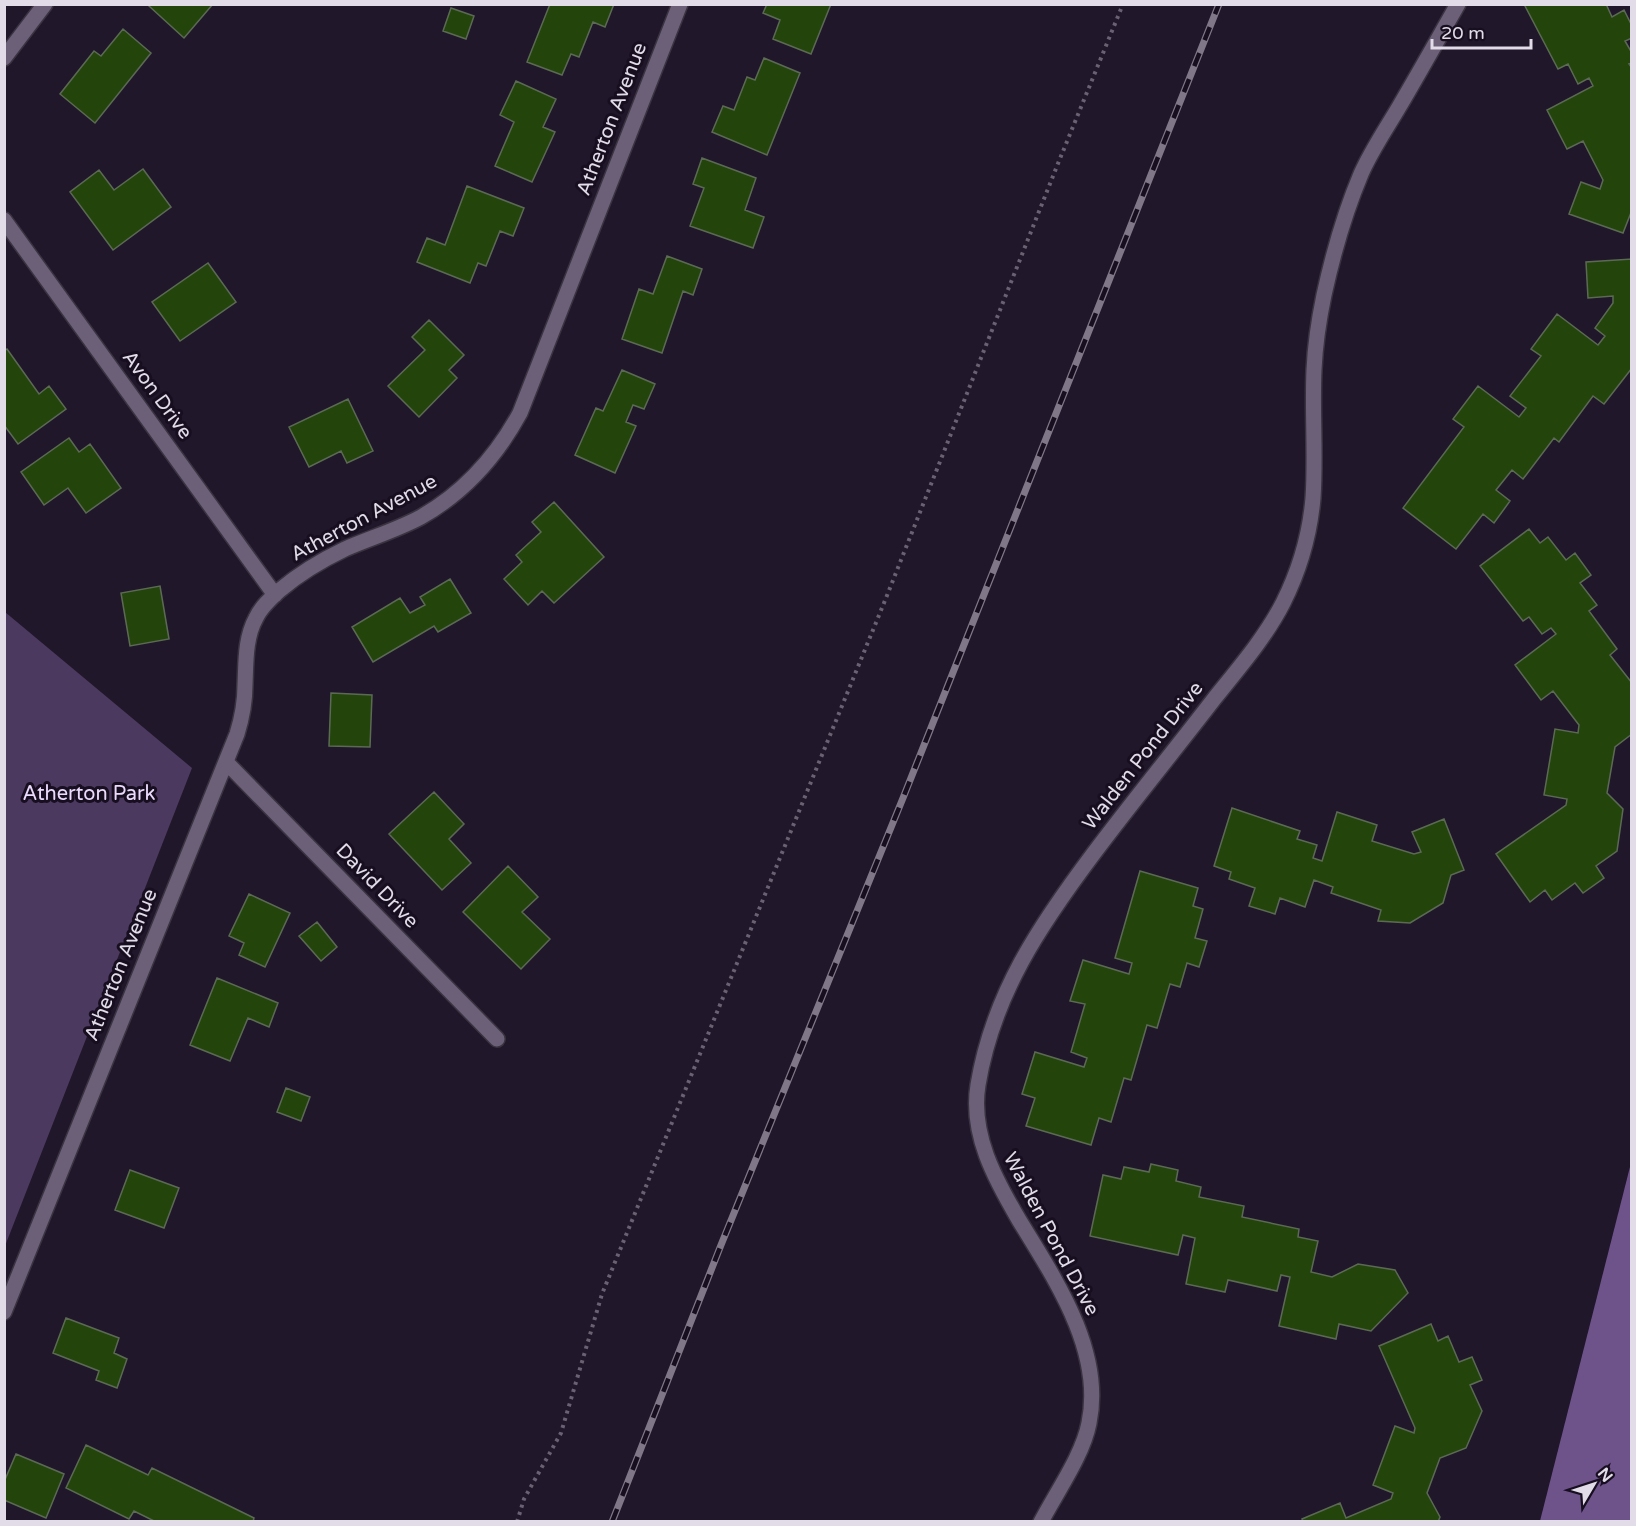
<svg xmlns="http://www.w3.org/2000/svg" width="1636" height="1526" viewBox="0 0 1636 1526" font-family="'Varela Round',sans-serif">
	<rect width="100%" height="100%" fill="#20172a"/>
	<path fill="#4b395f" d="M 5,612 L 192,768 L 5,1246 Z"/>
	<path fill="#6e538b" d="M 1631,1163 L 1631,1521 L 1540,1521 Z"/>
	<path fill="#23450c" stroke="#5c6a55" stroke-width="1.5" d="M 151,4 L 213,4 L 184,38 L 149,6 Z
		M 550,4 L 614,4 L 605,27 L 593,22 L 579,57 L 571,54 L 562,75 L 527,62 Z
		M 767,4 L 831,4 L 811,54 L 773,39 L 780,20 L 763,13 Z
		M 1528,4 L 1606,4 L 1612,17 L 1624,10 L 1632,26 L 1632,38 L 1625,41 L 1632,53 L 1632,63 L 1629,64 L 1632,68 L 1632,210 L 1623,233 L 1569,214 L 1581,182 L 1600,189 L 1603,180 L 1583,141 L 1567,149 L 1547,110 L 1593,86 L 1589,78 L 1578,84 L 1568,64 L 1558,69 L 1525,6 Z
		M 451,8 L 474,16 L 466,39 L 443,31 Z
		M 123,29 L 151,53 L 95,123 L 60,94 L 94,51 L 101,56 Z
		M 764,58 L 800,73 L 767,155 L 712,132 L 723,106 L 734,110 L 747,77 L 755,80 Z
		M 516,81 L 556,99 L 543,127 L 555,132 L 532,182 L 495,166 L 514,122 L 500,115 Z
		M 702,158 L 756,178 L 745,210 L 764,217 L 753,248 L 690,226 L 704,188 L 693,184 Z
		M 143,169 L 171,207 L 113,250 L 70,192 L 99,170 L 114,190 Z
		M 467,186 L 524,208 L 513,236 L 500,231 L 486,266 L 478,263 L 470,283 L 417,262 L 427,238 L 445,245 Z
		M 667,256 L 702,269 L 693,295 L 683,291 L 662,353 L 622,339 L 639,289 L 653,294 Z
		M 1632,259 L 1632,368 L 1604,404 L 1593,396 L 1559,442 L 1554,438 L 1523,479 L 1512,470 L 1496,490 L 1510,501 L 1494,523 L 1483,514 L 1456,549 L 1403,508 L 1464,427 L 1453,419 L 1478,386 L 1519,417 L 1526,408 L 1510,396 L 1541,356 L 1531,349 L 1557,314 L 1598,345 L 1605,336 L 1595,328 L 1613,303 L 1613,296 L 1588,298 L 1586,262 Z
		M 208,263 L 236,302 L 180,341 L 152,302 Z
		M 429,320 L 464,355 L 449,370 L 457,378 L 419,417 L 388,386 L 425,350 L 412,337 Z
		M 7,349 L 39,394 L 49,386 L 66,409 L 18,444 L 4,425 L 4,351 Z
		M 622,370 L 655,384 L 644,409 L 633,405 L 626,422 L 636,426 L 615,473 L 575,455 L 596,408 L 603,411 Z
		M 348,399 L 373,451 L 347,463 L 341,451 L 309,467 L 289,427 Z
		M 69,438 L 79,452 L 90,444 L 121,488 L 86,513 L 68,488 L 44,505 L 21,472 Z
		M 554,502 L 604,557 L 554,603 L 542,591 L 528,605 L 504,579 L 522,562 L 516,555 L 541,532 L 532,522 Z
		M 1529,529 L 1540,543 L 1548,537 L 1566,560 L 1575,553 L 1591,575 L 1580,583 L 1597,605 L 1589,611 L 1617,649 L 1610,655 L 1632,683 L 1632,734 L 1615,747 L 1607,793 L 1623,809 L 1617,851 L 1596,866 L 1604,878 L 1583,893 L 1575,883 L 1552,900 L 1545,890 L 1530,902 L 1496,854 L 1566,805 L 1567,799 L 1544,795 L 1555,729 L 1578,733 L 1579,725 L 1553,691 L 1541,700 L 1515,665 L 1556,634 L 1551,628 L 1542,634 L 1529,617 L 1523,621 L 1480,566 Z
		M 450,579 L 471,613 L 438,632 L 434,626 L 373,662 L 352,627 L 400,598 L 410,613 L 425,605 L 420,597 Z
		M 160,586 L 169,639 L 130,646 L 121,593 Z
		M 331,693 L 372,695 L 370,747 L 329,746 Z
		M 434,792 L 464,824 L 449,839 L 471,863 L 442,890 L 389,834 Z
		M 1232,808 L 1300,831 L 1297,839 L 1317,845 L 1313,858 L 1322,861 L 1337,812 L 1377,825 L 1372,841 L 1414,854 L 1421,852 L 1412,832 L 1444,819 L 1464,870 L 1451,875 L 1443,903 L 1410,923 L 1378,921 L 1381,910 L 1331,893 L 1333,887 L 1314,880 L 1305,907 L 1280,898 L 1275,914 L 1249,906 L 1255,888 L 1229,879 L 1231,872 L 1214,866 Z
		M 508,866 L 538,897 L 522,912 L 550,939 L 521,969 L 463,912 Z
		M 1140,871 L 1198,888 L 1193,906 L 1203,909 L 1195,938 L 1207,941 L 1199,967 L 1187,963 L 1180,987 L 1170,984 L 1157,1028 L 1147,1025 L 1131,1080 L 1124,1078 L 1111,1122 L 1099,1118 L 1091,1145 L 1026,1126 L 1035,1098 L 1022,1094 L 1035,1052 L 1084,1067 L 1087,1058 L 1071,1052 L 1085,1004 L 1070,1001 L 1083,960 L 1129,974 L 1132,963 L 1115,958 Z
		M 249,894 L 290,913 L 265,967 L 239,955 L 244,943 L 229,936 Z
		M 317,922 L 337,947 L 321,961 L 299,936 Z
		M 217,978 L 278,1003 L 269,1027 L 248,1018 L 230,1061 L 190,1045 Z
		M 286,1088 L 310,1097 L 301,1121 L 277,1112 Z
		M 1151,1164 L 1178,1170 L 1176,1181 L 1201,1187 L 1199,1197 L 1244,1206 L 1242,1217 L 1299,1229 L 1298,1237 L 1318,1241 L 1311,1272 L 1332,1277 L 1358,1264 L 1395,1270 L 1408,1293 L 1371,1331 L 1339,1324 L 1336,1339 L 1279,1326 L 1290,1277 L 1281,1275 L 1277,1291 L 1228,1280 L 1225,1292 L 1186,1284 L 1195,1238 L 1183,1235 L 1178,1255 L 1090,1236 L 1103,1175 L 1121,1179 L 1124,1167 L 1149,1172 Z
		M 130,1170 L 179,1188 L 164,1228 L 115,1210 Z
		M 66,1318 L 119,1338 L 114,1353 L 127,1359 L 117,1388 L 96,1380 L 99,1371 L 53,1353 Z
		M 1431,1324 L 1438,1341 L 1448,1336 L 1459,1362 L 1472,1357 L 1482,1380 L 1470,1385 L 1482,1411 L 1466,1448 L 1440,1458 L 1427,1493 L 1440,1517 L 1438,1522 L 1303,1522 L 1302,1519 L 1340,1503 L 1346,1518 L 1391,1499 L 1393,1493 L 1373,1485 L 1395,1426 L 1414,1433 L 1415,1428 L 1379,1346 Z
		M 86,1445 L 148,1475 L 152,1468 L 254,1518 L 253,1522 L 156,1522 L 134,1511 L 129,1519 L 66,1488 Z
		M 16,1454 L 64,1474 L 46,1518 L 4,1500 L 4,1482 Z"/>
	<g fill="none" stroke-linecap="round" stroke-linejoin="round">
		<g stroke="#3a3341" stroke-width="18">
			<path id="street" d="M 4,58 L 45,4
				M 4,220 L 275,595
				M 226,762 L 497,1039
				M 4,1312 L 237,734 C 242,718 245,702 245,685 C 246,662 245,638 256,618 C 261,607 271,598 280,590 C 299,574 322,560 345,549 C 370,538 397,530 421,517 C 465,492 496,457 520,413 L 680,4
				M 1041,1522 C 1056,1493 1083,1455 1089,1423 C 1104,1351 1055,1279 1019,1220 C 995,1179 970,1134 978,1085 C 993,994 1040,925 1094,853 C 1133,801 1174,751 1214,699 C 1238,669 1265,638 1283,603 C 1299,571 1310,533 1313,498 C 1316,455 1312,413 1314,370 C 1315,346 1319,319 1324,295 C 1333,254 1345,212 1361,174 C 1371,151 1386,129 1399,107 C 1419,73 1438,39 1458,4"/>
		</g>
		<path stroke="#6a6273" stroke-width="4" stroke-dasharray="3 4.5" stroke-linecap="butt" d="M 517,1522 L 524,1499 L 561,1433 L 602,1294 L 884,603 L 1057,166 L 1123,4"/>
		<use href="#street" stroke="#6b6077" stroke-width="15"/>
		<g stroke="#807888" stroke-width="7">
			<path id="rail" d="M 612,1522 L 721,1245 L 903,798 L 1219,4"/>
		</g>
		<use href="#rail" stroke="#170e20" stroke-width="4.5" stroke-dasharray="14" stroke-linecap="butt"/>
	</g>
	<g text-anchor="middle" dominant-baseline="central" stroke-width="6" stroke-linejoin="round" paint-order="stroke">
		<g font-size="20" fill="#e2dce9" stroke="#170e20">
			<text transform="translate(612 119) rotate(-69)">Atherton Avenue</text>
			<text transform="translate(157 395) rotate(54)">Avon Drive</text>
			<text transform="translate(364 518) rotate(-28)">Atherton Avenue</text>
			<text transform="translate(1143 756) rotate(-52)">Walden Pond Drive</text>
			<text transform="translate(377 886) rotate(46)">David Drive</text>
			<text transform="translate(121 965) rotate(-68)">Atherton Avenue</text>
			<text transform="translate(1051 1234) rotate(62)">Walden Pond Drive</text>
		</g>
		<g font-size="20" fill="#eadbfd" stroke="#170e20">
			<text x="89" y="794">Atherton Park</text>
		</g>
	</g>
	<rect width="1636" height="1526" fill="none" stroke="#e2dce9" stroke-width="12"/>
	<g transform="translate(1594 1484) rotate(51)" stroke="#170e20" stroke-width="4.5" paint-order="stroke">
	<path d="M0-4.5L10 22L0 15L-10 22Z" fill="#e2dce9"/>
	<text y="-9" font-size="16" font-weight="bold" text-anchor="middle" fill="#e2dce9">N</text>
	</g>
	<path d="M1432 39v9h99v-9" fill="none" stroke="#e2dce9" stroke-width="3"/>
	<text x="1441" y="39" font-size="18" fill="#e2dce9" stroke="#170e20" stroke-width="4.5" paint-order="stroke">20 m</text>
</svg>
